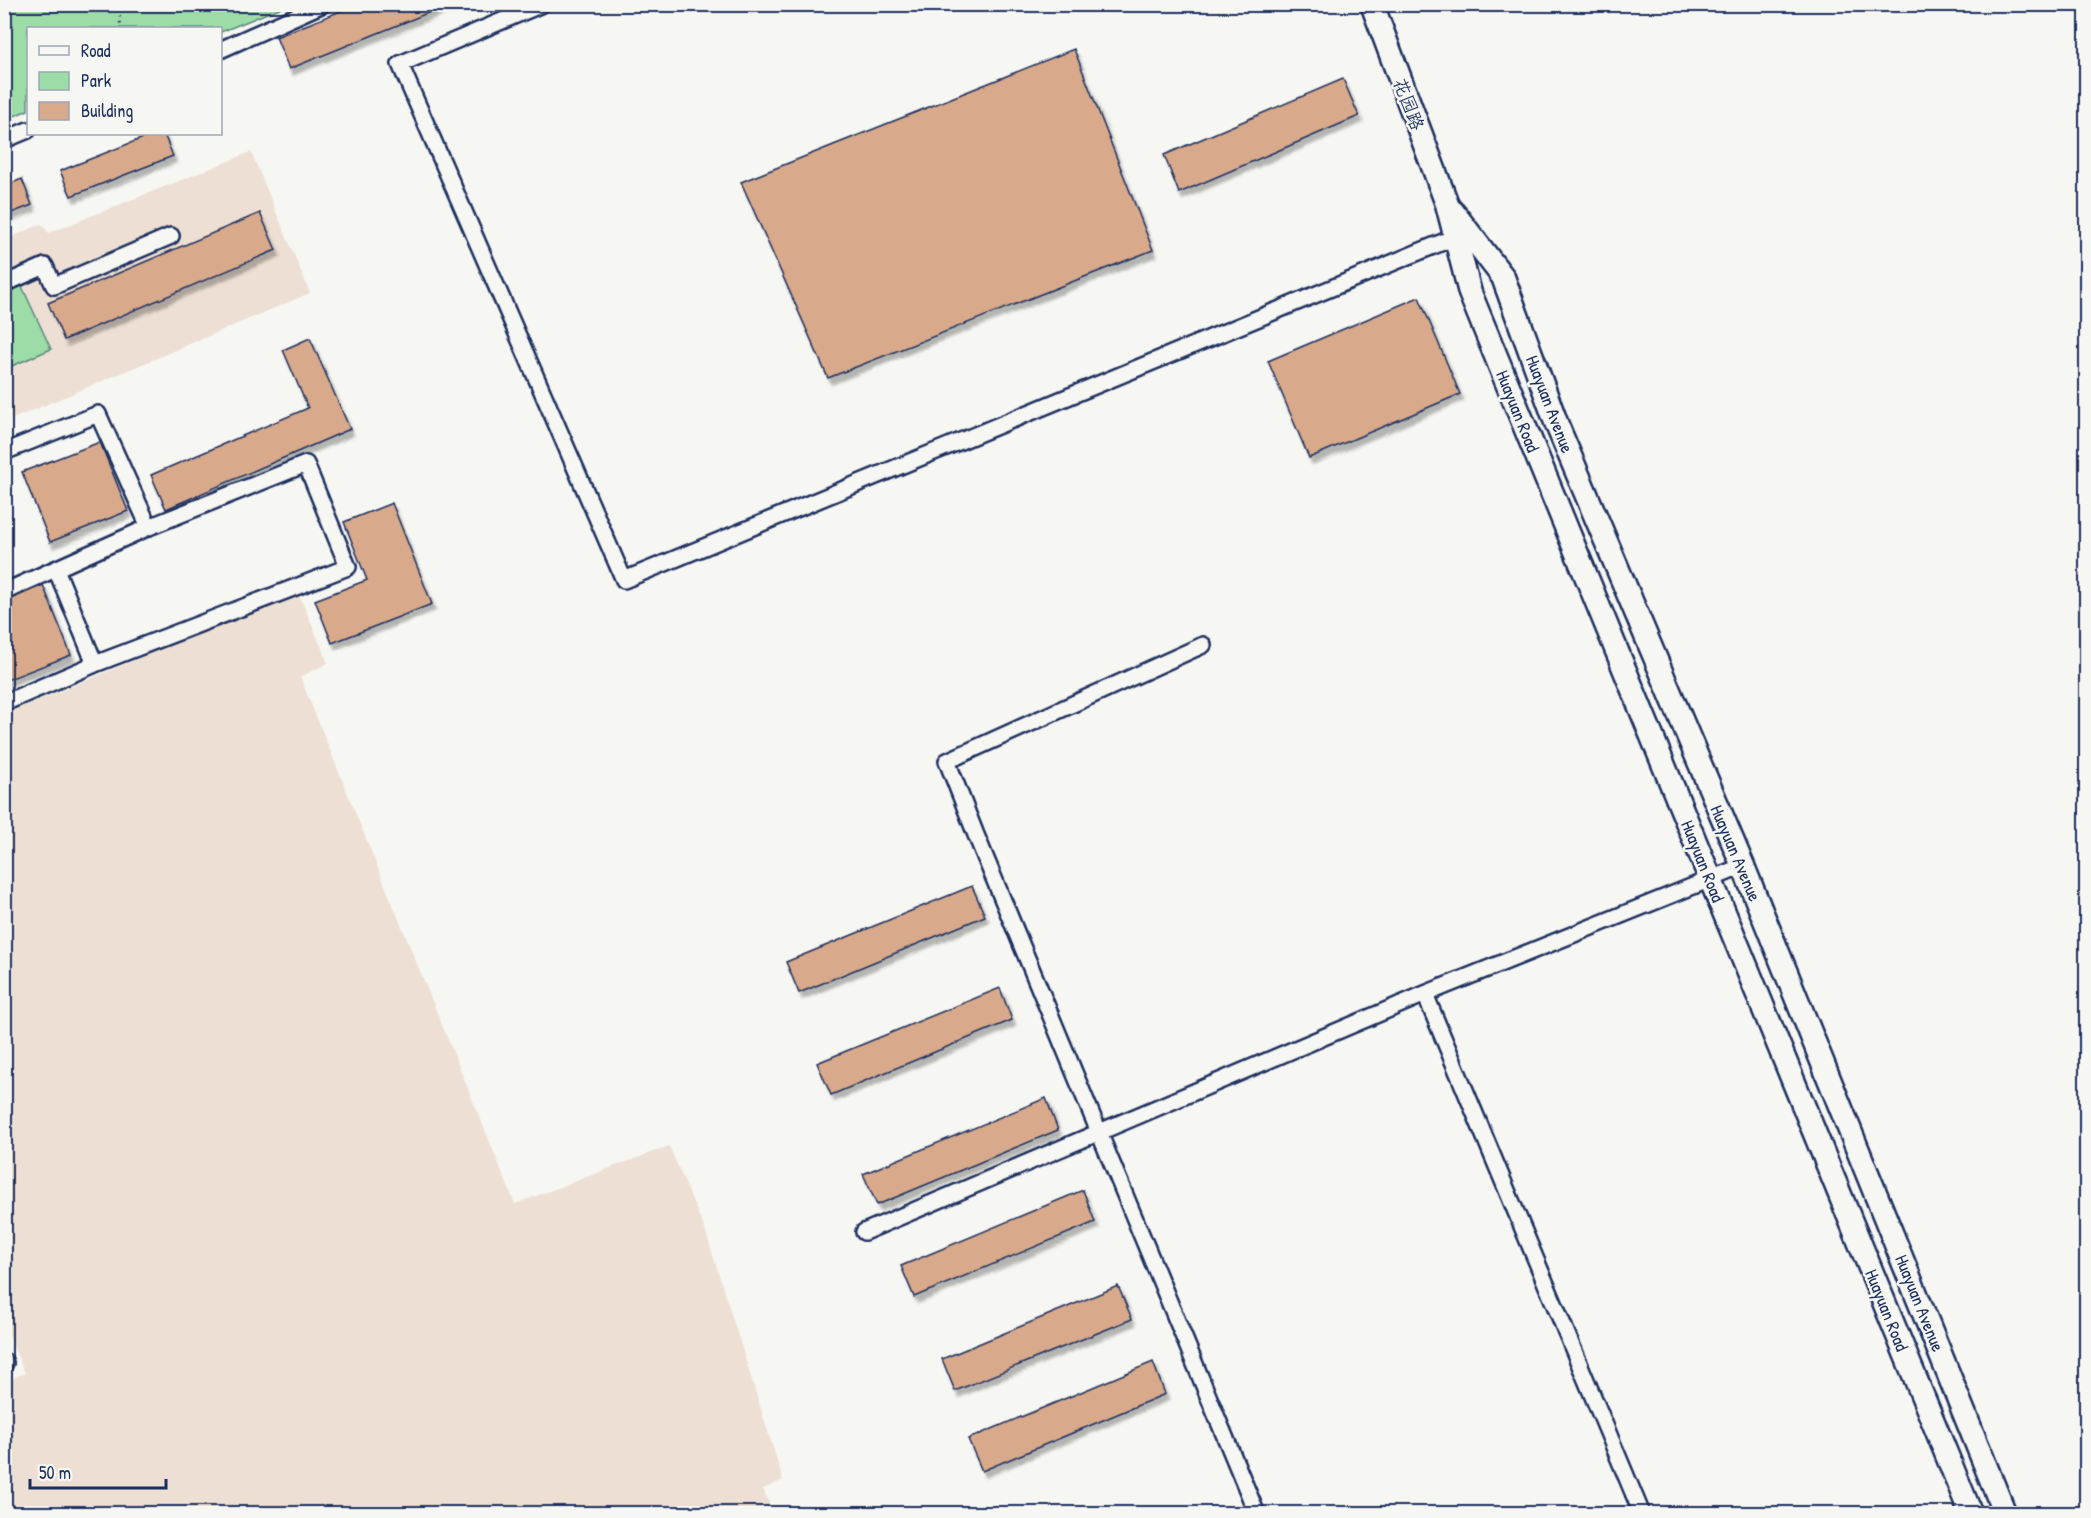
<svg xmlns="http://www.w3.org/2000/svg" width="2091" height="1518" viewBox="0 0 2091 1518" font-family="'Patrick Hand','LXGW WenKai TC',sans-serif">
	<defs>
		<filter id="shadow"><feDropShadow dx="3.5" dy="6" stdDeviation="1.5" flood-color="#0004"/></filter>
	</defs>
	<rect width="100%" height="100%" fill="#f6f6f2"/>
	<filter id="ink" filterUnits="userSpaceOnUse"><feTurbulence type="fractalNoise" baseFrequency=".0167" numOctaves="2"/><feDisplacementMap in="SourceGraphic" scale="12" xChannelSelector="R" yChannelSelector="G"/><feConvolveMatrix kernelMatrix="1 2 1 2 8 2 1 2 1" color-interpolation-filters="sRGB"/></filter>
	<g filter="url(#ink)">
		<path fill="#eddfd3" d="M 251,152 L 310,293 L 5,422 L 5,240 L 41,224 L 49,233 Z
			M 298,592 L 328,663 L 300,677 L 515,1204 L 669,1146 L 705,1230 L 783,1480 L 763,1489 L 773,1513 L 5,1514 L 5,1382 L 25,1373 L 4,1325 L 5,714 Z"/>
		<path fill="#9cdca6" stroke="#5c8682" stroke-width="1.5" d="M 5,4 L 287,4 L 287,5 L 221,32 L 220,28 L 28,28 L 28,110 L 5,120 Z
			M 19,280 L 51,349 L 5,369 L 4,286 Z"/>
		<path fill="#d8a98a" stroke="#1b2f5e" stroke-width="1.5" filter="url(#shadow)" d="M 358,4 L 450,4 L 289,69 L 276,37 Z
			M 1074,49 L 1153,250 L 828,378 L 741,182 Z
			M 1343,79 L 1359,116 L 1179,193 L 1164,155 Z
			M 153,134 L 164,134 L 173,156 L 71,196 L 60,171 Z
			M 22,179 L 32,205 L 4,216 L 4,186 Z
			M 260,213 L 276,250 L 64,340 L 48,303 Z
			M 1419,297 L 1460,394 L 1309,458 L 1268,361 Z
			M 310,338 L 350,429 L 166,509 L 151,475 L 308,408 L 283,350 Z
			M 100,442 L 128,511 L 50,542 L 22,472 Z
			M 392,503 L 432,604 L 332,643 L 315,600 L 367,580 L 344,522 Z
			M 43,585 L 71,655 L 4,681 L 4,601 Z
			M 972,886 L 985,916 L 799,993 L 786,962 Z
			M 1000,988 L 1012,1020 L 831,1095 L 817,1063 Z
			M 1046,1098 L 1058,1130 L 877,1205 L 863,1174 Z
			M 1083,1190 L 1095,1222 L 914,1297 L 901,1266 Z
			M 1118,1286 L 1132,1319 L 955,1391 L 942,1359 Z
			M 1153,1362 L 1165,1394 L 982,1471 L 968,1439 Z"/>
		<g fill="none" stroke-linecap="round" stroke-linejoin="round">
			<g stroke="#1b2f5e" stroke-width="20">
				<path id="street" d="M 542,4 L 400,64 L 624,580 L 1455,237
					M 220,50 L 323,4
					M 4,140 L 28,130
					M 4,284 L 45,266 L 54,286 L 171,236
					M 4,452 L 98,414 L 149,527 L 4,592
					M 1203,645 L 947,761 L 976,835 L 1257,1514
					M 95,664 L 348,567 L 306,464 L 149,527
					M 4,703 L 95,664 L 56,569
					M 1425,994 L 1642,1514
					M 864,1232 L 1425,994 L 1743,866
					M 4,1361 L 5,1363"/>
			</g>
			<g stroke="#1b2f5e" stroke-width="27">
				<path id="secondary" d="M 1372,4 L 1447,204 L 1470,293 L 1971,1514
					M 1453,212 L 1503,277 L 1557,425 L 1743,866 L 2005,1514"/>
			</g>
			<path stroke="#1b2f5e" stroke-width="3" stroke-dasharray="1.5 4.5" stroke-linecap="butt" d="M 118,4 L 121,28
				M 2078,1514 L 2085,1510"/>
			<use href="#street" stroke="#f6f6f2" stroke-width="15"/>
			<use href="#secondary" stroke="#f6f6f2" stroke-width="22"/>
		</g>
	</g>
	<g text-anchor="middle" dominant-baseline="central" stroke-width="5" stroke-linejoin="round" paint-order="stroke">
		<g font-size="18" fill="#1b2f5e" stroke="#f6f6f2">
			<text transform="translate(1409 104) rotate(69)">花园路</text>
			<text transform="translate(1550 404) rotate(69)">Huayuan Avenue</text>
			<text transform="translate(1518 411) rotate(68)">Huayuan Road</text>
			<text transform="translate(1736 853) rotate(67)">Huayuan Avenue</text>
			<text transform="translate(1703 861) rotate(68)">Huayuan Road</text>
			<text transform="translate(1920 1303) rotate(68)">Huayuan Avenue</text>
			<text transform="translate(1887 1310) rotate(68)">Huayuan Road</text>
		</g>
	</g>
	<rect width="2091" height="1518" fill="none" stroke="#f6f6f2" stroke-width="24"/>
	<rect x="12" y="12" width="2067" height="1494" fill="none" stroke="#1b2f5e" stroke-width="2" filter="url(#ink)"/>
	<rect x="27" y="27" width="195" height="108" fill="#f6f6f2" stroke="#9ea6b7" stroke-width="1.5"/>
	<rect x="39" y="46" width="30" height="9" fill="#f6f6f2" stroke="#9ea6b7" stroke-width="1.5"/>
	<text x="81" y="57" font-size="18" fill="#1b2f5e">Road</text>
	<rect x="39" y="72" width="30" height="18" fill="#9cdca6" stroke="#9ea6b7" stroke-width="1.5"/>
	<text x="81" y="87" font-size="18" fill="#1b2f5e">Park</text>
	<rect x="39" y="102" width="30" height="18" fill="#d8a98a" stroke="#9ea6b7" stroke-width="1.5"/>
	<text x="81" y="117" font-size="18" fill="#1b2f5e">Building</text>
	<path d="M30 1479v9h136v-9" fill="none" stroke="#1b2f5e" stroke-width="3"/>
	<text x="39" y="1479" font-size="18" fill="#1b2f5e" stroke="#f6f6f2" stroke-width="4.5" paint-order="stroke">50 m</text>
</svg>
